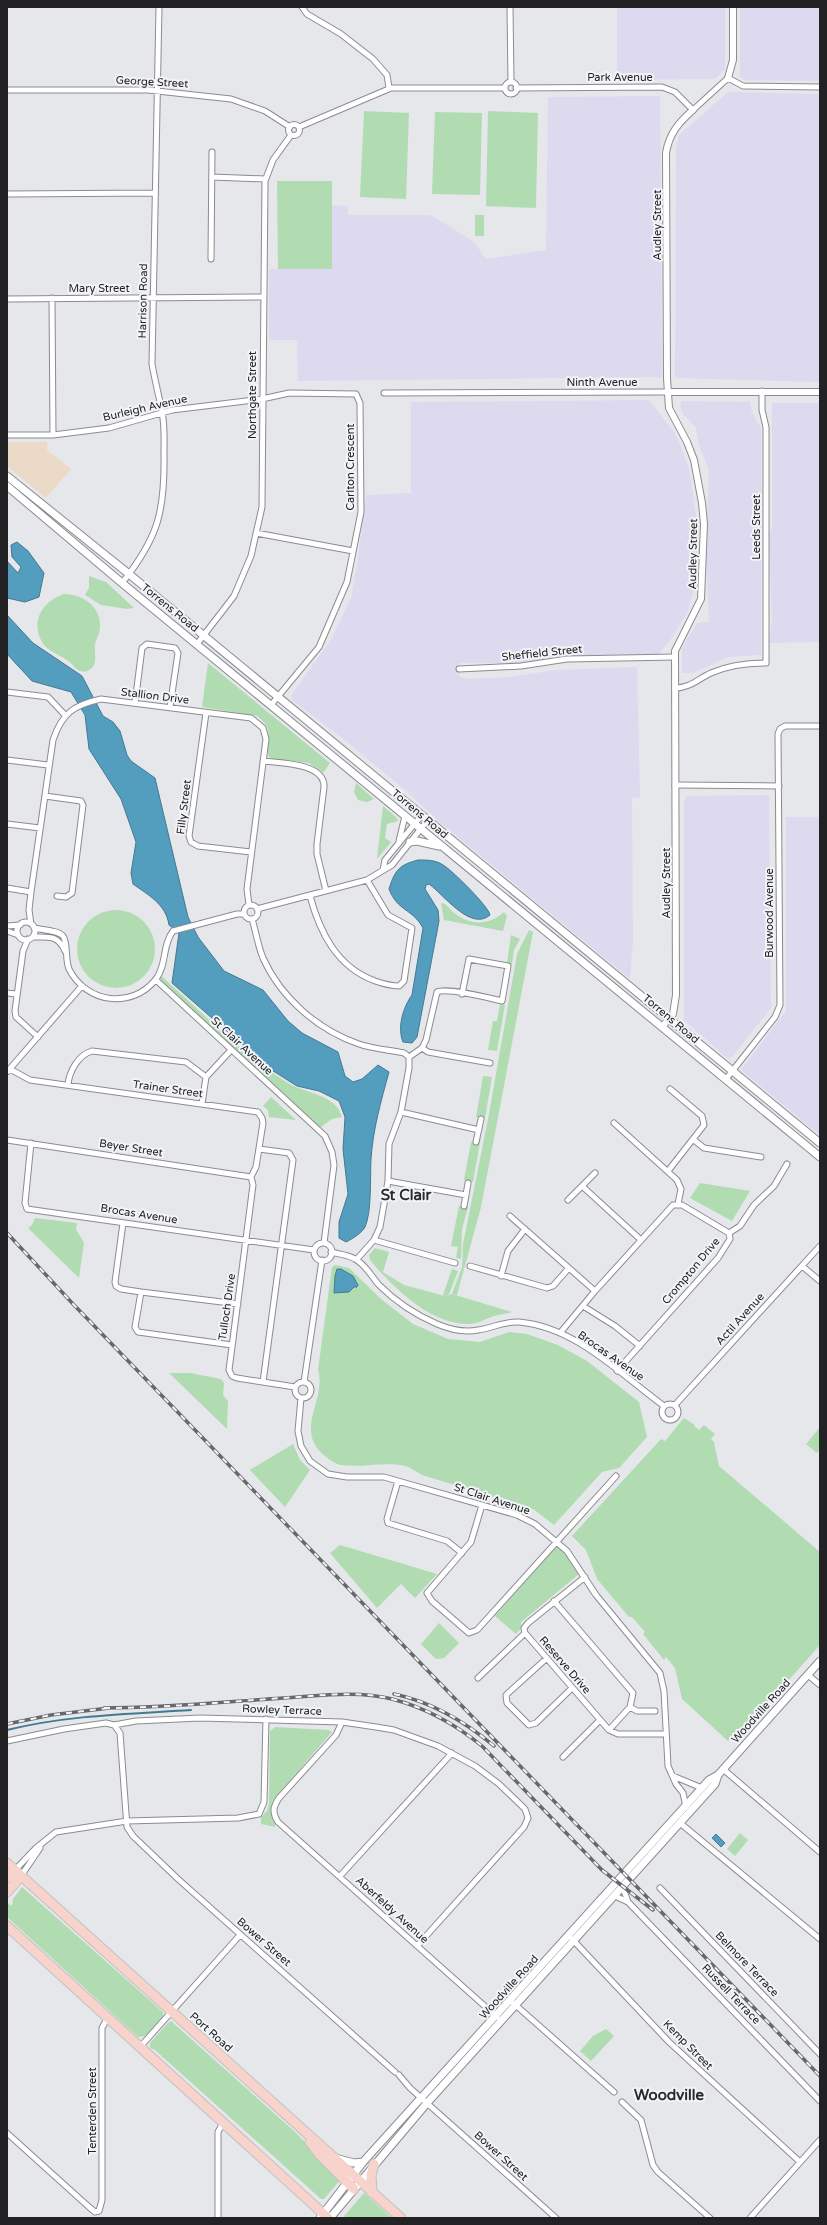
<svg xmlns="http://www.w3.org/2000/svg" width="827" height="2225" viewBox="0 0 827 2225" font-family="'Varela Round',sans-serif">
	<rect width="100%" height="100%" fill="#e5e7eb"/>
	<path fill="#ebdac8" d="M 7,442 L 47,442 L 47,450 L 71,469 L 46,498 L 7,466 Z"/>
	<path fill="#dddaf0" d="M 617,7 L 725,7 L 725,69 L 715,79 L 617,80 Z
		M 740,7 L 820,7 L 820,81 L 744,80 L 740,77 Z
		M 728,92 L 820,94 L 820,382 L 675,378 L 676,149 L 679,135 Z
		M 660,96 L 662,377 L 298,381 L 297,340 L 269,340 L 269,269 L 332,269 L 332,205 L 348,206 L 348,215 L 431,215 L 474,242 L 486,259 L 546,250 L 548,97 Z
		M 649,400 L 675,433 L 683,452 L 689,470 L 698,526 L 696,582 L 688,611 L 674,635 L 659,654 L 558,656 L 524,663 L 459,663 L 459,676 L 466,679 L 509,677 L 556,670 L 637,667 L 640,797 L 632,798 L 633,939 L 630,979 L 443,825 L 404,789 L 347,742 L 292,700 L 292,694 L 331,640 L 351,598 L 357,565 L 366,495 L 411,493 L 411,402 Z
		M 682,401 L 750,402 L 752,413 L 761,428 L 761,655 L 728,657 L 693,673 L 682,673 L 682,648 L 697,623 L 709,622 L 706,548 L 709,470 L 699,445 L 696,428 L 683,414 L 680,407 Z
		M 772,403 L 820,403 L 820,642 L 769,643 L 772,620 L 769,532 L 772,528 Z
		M 769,795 L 771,1008 L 732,1057 L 727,1058 L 684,1020 L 684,800 L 687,796 Z
		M 786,817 L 820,817 L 820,1135 L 742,1071 L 743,1067 L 786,1011 Z"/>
	<path fill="#b1dcb2" d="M 364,111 L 409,113 L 406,199 L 360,197 Z
		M 488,111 L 538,113 L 536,208 L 486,206 Z
		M 435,112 L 482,113 L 480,195 L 432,194 Z
		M 277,181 L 332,181 L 332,269 L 278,269 Z
		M 475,215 L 484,215 L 484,236 L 475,236 Z
		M 89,576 L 106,582 L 134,608 L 127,609 L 101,605 L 85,595 L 89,588 Z
		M 64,594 C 84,594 105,609 99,633 C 98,637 96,640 95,644 C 94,653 99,667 87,671 C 76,674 74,664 67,660 C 58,654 47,651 42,642 C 30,621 43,601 64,594 Z
		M 208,663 L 330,763 L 323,773 L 309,763 L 273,759 L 269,757 C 264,741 277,730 257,716 L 202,707 Z
		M 356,783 L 374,799 L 367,802 L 358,800 L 354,792 Z
		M 383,806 L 397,818 L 398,821 L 387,824 L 385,838 L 391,842 L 377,859 Z
		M 441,903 C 446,903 449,908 453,912 C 470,926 488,926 504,912 L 507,916 L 503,931 L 444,920 Z
		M77 949a39 39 0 1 1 78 0a39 39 0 1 1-78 0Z
		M 529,930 L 533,932 L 481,1207 L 457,1295 L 452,1294 L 462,1267 L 463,1244 L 489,1114 L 517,954 Z
		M 511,935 L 520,939 L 514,950 L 512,964 L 507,963 Z
		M 159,974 C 199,1009 243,1056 288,1083 C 306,1094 336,1094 342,1117 L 332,1119 L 318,1129 L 156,980 Z
		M 500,1004 L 505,1005 L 497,1051 L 488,1050 L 493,1021 L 497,1021 Z
		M 483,1076 L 492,1077 L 485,1118 L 476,1117 Z
		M 271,1097 L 296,1120 L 269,1117 L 268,1110 L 263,1106 Z
		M 479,1137 L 481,1137 L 473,1182 L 464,1180 L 471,1142 L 478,1143 Z
		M 700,1183 L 750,1191 L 732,1221 L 690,1198 Z
		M 459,1206 L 468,1207 L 462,1229 L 461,1259 L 456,1258 L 458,1247 L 451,1246 Z
		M 35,1218 L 77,1223 L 76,1229 L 84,1243 L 79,1278 L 28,1228 L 32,1225 Z
		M 375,1248 L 389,1252 L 383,1272 L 404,1285 L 445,1296 L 443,1295 L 452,1269 L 458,1271 L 449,1294 L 446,1296 L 452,1294 L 512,1312 C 507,1314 500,1314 494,1316 C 485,1319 478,1324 468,1324 C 429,1324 393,1287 370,1260 L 369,1255 Z
		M 335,1265 L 349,1268 L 381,1299 L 413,1324 L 448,1339 L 480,1342 L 509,1332 L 527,1334 L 558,1345 L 587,1361 L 639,1402 L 647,1437 L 619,1468 L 602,1472 L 554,1525 L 533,1509 L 422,1475 C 417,1472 411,1468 406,1466 C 385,1461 362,1468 341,1465 C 335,1464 330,1460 325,1456 C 293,1431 327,1399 318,1370 L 332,1267 Z
		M 169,1373 L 190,1373 L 221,1379 L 224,1383 L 223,1395 L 228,1401 L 227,1429 Z
		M 684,1418 L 695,1425 L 694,1426 L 699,1430 L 704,1425 L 715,1434 L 711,1439 L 714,1442 L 719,1466 L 820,1552 L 820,1645 L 787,1682 L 728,1741 L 682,1699 L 675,1668 L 666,1657 L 664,1660 L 643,1634 L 645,1632 L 632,1617 L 629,1617 L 597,1579 L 586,1550 L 572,1536 L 661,1439 L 665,1441 Z
		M 820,1427 L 820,1450 L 817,1453 L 806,1444 Z
		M 293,1444 L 300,1460 L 310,1470 L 285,1507 L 250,1470 Z
		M 340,1545 L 437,1574 L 415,1598 L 401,1584 L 377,1608 L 330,1553 Z
		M 557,1546 L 568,1555 L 579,1574 L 521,1622 L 521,1628 L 516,1634 L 495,1616 Z
		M 439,1623 L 459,1643 L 444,1658 L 436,1659 L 421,1644 Z
		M 275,1727 L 328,1730 L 332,1732 L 273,1800 C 267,1813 276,1817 275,1827 L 261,1824 L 261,1817 L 267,1811 L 269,1803 L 270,1731 Z
		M 740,1833 L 748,1840 L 735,1856 L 727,1849 Z
		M 22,1887 L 163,2012 L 163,2016 L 145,2036 L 138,2037 L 7,1917 L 7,1905 L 9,1904 L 12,1906 L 13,1899 Z
		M 171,2021 L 295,2132 L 341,2179 L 324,2199 L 321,2199 L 155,2050 L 150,2048 L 150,2043 L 168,2023 Z
		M 606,2029 L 614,2036 L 591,2061 L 580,2051 L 593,2036 Z
		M 364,2193 L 392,2218 L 347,2218 L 344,2216 Z"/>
	<path fill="#539ebf" stroke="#447990" d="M 17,542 L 28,551 L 44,573 L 39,597 L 25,602 L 7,598 L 7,561 L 18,573 L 21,567 L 12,557 L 11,545 Z
		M 7,615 L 33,643 L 82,676 L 103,716 L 113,722 L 120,731 L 127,755 L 131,761 L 155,778 L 188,917 L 198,937 L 224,971 L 263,990 L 288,1021 L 302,1033 L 338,1052 L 345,1076 L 353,1082 L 362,1079 L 378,1065 L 389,1072 C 381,1101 373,1129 371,1159 C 370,1176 372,1212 365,1227 C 362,1233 352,1239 346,1242 L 339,1238 L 339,1222 L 348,1194 L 343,1149 L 345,1117 L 339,1101 L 319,1091 L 297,1086 L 270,1069 L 172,983 L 179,933 L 169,925 C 166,904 148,895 133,884 L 131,873 L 136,842 L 121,799 L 89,749 L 85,715 L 71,692 L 32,681 L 7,654 Z
		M 418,860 C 427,860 436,860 443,865 C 452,870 489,907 490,915 C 471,932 443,894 429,884 L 426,885 L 425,889 L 438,910 L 439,921 L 417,1037 L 412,1043 L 403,1042 C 397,1028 403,1007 412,995 L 423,928 C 412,908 398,912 389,889 C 395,870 399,865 418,860 Z
		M 337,1269 L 341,1269 L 353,1276 L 358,1285 L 357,1287 L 354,1287 L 349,1292 L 334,1293 L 335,1276 Z
		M 716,1834 L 725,1843 L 721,1847 L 712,1838 Z"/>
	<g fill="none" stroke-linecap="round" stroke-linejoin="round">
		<path stroke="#447990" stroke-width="2" d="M 7,1730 C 68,1715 129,1714 191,1710"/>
		<g stroke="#8b8c90" stroke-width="7">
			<path id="minor" d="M 302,7 L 307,14 L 341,34 L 373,59 L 387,75 L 389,88
				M 510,7 L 511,82
				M505 88a6 6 0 1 1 12 0a6 6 0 1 1-12 0Z
				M 516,88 L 662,87 L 675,92 L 693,110 L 728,78 L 743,86 L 820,87
				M 7,90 L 148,90 L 231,99 L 265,111 L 290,127
				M288.5 130a5.5 5.5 0 1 1 11 0a5.5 5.5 0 1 1-11 0Z
				M 299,127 L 391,88 L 505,88
				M 212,177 L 265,179
				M 7,194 L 155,193
				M 211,259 L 212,152
				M 52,298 L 53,435
				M 7,299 L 262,297
				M 384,393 L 667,392
				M 7,435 L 53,435 L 109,428 L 172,410 L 262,399 L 289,393 L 356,394 L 360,403 L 361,512 L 347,582 L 319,647 L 271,705
				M 256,533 L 353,551
				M 122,583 C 158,538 165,512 164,454 C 164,441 165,426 162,412 C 159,396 155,381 152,364 L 159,7
				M 197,644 L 234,596 L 251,556 L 262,507 L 265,181 L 273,160 L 291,135
				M 459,669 L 521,666 L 567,659 L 675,657
				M 675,688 C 690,688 698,679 711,673 C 729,665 746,663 766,663 L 766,427 L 762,410 L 762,391
				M 7,692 L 48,697 L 65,715
				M 135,703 L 142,648 L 147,644 L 175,648 L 178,653 L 170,707
				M 206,713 L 189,836 L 191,842 L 198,846 L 251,852
				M 7,760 L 48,765
				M 263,761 C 280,763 325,763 324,787 L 317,844 L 317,854 L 326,891
				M 675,785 L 779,786
				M 45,796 L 81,801 L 83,805 L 72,893 L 66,897 L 57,896
				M 7,824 L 40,828
				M 399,841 L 405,816
				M 383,870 L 385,860 L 421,816
				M 7,888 L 31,892
				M 310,896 C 320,933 337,967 375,981 C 384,984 390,986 399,986 L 404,981 L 412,928 L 388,915 L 367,880
				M244 912a7 7 0 1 1 14 0a7 7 0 1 1-14 0Z
				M 257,909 L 367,880 L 392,865 L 427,821
				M 252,919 C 256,932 258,946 263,958 C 281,998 318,1030 359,1044 C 373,1049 390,1050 404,1053 L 409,1057 L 409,1068 L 401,1112 L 389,1144 L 388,1181 L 380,1227 L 374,1240 L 357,1259
				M17 931a9 9 0 1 1 18 0a9 9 0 1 1-18 0Z
				M 31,924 L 29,910 L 31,892 L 53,740 C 62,713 74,705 101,699 L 251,718 L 263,728 L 266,739 L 247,889 L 249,905
				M 7,926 L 20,925
				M 34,928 C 42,930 58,930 63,936 C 68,942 65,960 69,969 C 86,1003 132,1010 156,979 C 167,965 162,945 173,931 L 237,914 L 244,914
				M 7,931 L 18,935
				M 33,937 C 49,937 58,935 65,951
				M 28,939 L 23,951 L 15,1011 L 16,1017 L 38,1037
				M 156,980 L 325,1136 L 332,1152 L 334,1165 L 324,1243
				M 7,993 L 16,994
				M 422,1048 L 426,1040 L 437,992 C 447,987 489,998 502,1001 L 508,966 L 469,959 L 462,994
				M 409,1057 L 422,1048 L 428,1052 L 490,1063
				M 10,1069 L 30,1080 L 258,1112 L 262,1118 L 263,1123 L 256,1167 L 251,1177
				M 7,1072 L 81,987
				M 726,1079 L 775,1017 L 780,1005 L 778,734 L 780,729 L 785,726 L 820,726
				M 68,1085 C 69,1072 78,1055 92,1051 L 186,1062 L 206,1077
				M 202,1104 L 206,1077 L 231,1050
				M 401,1112 L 479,1130
				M 614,1123 L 677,1180 L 681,1189 L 678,1204
				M 7,1140 L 251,1177
				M 694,1140 L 704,1148 L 761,1157
				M 476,1142 L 481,1119
				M 31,1143 L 25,1203 L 27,1209 L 314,1250
				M 259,1149 L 289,1153 L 293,1160 L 263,1382
				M 668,1171 L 704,1125 L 702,1116 L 670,1089
				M 251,1177 L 253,1185 L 229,1370 L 232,1376 L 237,1378 L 295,1387
				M 388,1181 L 466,1195 L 468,1183
				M 582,1186 L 641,1240
				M 568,1200 L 595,1173
				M 464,1206 L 466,1195
				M 510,1216 L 595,1291
				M 123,1223 L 115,1282 L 116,1286 L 121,1289 L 141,1292 L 238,1304
				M 374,1240 L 455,1263
				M314 1252a9 9 0 1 1 18 0a9 9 0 1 1-18 0Z
				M 331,1252 C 339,1254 348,1255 355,1259 C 365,1264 372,1277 379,1285 C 395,1301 416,1315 437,1324 C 449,1329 464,1333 478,1330 C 493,1328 504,1321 519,1322 C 576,1327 620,1374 664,1406
				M 470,1266 L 547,1288 L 553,1286 L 568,1269
				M 802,1266 L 820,1281
				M 501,1276 L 508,1251 L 525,1229
				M 141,1292 L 135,1327 L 138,1332 L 232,1345
				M 583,1306 L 615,1326 L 640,1346
				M 560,1333 L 595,1291 L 673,1205 L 682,1205 L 729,1233
				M 617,1371 L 718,1258 L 730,1239 L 729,1233 L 740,1226 L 754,1205 L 774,1186 L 787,1164
				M295 1390a8 8 0 1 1 16 0a8 8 0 1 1-16 0Z
				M 304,1382 L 322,1260
				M 301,1398 L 298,1431 L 301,1446 L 310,1461 L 328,1474 L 347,1477 L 384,1477 L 517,1515 L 535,1524 L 567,1551 L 596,1595 L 660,1673 L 664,1691 L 668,1766 L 676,1784 L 683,1793 L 686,1807
				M662 1412a8 8 0 1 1 16 0a8 8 0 1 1-16 0Z
				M 675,1405 L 820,1246
				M 398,1481 L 387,1519 L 388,1523 L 447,1541 L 462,1553
				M 482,1505 L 471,1542 L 427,1593 L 432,1601 L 469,1633 L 477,1630 L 616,1476
				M 585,1577 L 528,1623 L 524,1628 L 525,1633 L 609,1730 L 618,1734 L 666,1734
				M 554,1601 L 633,1693 L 630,1707 L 609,1730
				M 547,1658 L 506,1695 L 507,1703 L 529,1725 L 536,1723 L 572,1688
				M 808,1675 L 820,1685
				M 478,1678 L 525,1633
				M 630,1707 L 637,1711 L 655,1711
				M 342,1722 L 336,1735 L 279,1798 C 273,1807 272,1812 278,1822 L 497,2017
				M 114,1725 L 120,1733 L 127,1827 L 133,1836 L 178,1879 L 395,2072
				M 7,1741 L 64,1729 L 106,1723 L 114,1725 L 136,1721 L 200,1718 L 342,1722 L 376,1727 L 394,1730 L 438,1746 L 475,1766 L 499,1784 L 525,1809 L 528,1818 L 524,1827 L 417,1946
				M 563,1757 L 600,1720
				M 723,1769 L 820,1852
				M 673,1776 L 702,1788
				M 680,1823 L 820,1939
				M 15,1870 L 36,1848 L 56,1832 L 127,1821 L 238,1818 L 259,1814 L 264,1802 L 266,1719
				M 21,1876 L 40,1848 L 40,1845
				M 340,1876 L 452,1753
				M 623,1888 L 628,1902
				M 660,1888 L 820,2054
				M 615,1896 L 628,1902 L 820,2101
				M 572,1939 L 669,2042 L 800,2162
				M 511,2001 L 614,2092
				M 140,2047 L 240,1935
				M 399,2075 L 410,2088 L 556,2218
				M 622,2102 L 641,2120 L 653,2165 L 658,2172 L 710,2218
				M 7,2133 L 89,2207 L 95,2212 L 99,2211 L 102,2200 L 102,2028 L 108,2017
				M 218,2218 L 218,2132 L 223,2123
				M 750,2218 L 820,2140"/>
		</g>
		<g stroke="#8b8c90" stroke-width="8">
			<path id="tertiary" d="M 728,78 L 733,60 L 733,7
				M 667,392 L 820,392
				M 662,1027 L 673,1014 L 676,995 L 675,651 L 701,599 L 704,524 L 702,503 L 694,460 L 687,442 L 669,408 L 667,378 L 666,153 C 669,134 679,122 693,110"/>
		</g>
		<g stroke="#8b8c90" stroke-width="9">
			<path id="secondary" d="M 7,476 L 129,574 L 820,1143
				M 7,486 L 122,583 L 820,1157
				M 410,842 L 417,841 L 439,846
				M 335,2158 L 354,2163 L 363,2162
				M 320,2218 L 363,2162 L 709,1780 L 718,1775 L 820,1661
				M 330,2218 L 427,2103 L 715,1784 L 718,1775"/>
		</g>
		<g stroke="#c1c1c2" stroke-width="11">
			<path id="trunk" d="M 7,1863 L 401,2218
				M 7,1878 L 15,1870
				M 7,1892 L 21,1876
				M 7,1926 L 328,2218
				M 310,2142 L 319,2154 L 354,2189
				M 372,2193 L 371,2175 L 374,2164"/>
		</g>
		<use href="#minor" stroke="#fff" stroke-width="5"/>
		<use href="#tertiary" stroke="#fff" stroke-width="6"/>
		<use href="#secondary" stroke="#fff" stroke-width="7"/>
		<use href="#trunk" stroke="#f8d3cb" stroke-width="9"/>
		<g stroke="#67686b" stroke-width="3.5">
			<path id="rail" d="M 7,1233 L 74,1305 L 820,2076
				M 394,1694 C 432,1702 464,1721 494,1746
				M 104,1708 C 164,1708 223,1702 283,1698 C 318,1696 357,1690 392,1699 C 427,1708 455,1724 482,1746 L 602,1870 L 653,1910
				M 7,1724 L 51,1715 L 109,1708"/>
		</g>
		<use href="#rail" stroke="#f2f4f8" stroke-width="2" stroke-dasharray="6" stroke-linecap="butt"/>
	</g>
	<g text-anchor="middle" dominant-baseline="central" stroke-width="4" stroke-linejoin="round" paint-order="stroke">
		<g font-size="11" fill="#222224" stroke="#f2f4f8">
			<text x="620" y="77">Park Avenue</text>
			<text transform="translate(152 82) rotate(3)">George Street</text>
			<text transform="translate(657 225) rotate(-90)">Audley Street</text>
			<text x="99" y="288">Mary Street</text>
			<text transform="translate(143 301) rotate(-89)">Harrison Road</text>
			<text x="602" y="382">Ninth Avenue</text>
			<text transform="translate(252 395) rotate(-90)">Northgate Street</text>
			<text transform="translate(145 408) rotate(-13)">Burleigh Avenue</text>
			<text transform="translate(350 467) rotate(-90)">Carlton Crescent</text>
			<text transform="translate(756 527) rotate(-90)">Leeds Street</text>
			<text transform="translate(693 554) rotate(-89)">Audley Street</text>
			<text transform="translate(170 608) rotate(39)">Torrens Road</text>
			<text transform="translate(542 653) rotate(-6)">Sheffield Street</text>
			<text transform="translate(155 696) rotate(7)">Stallion Drive</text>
			<text transform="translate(184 807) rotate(-83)">Filly Street</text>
			<text transform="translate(420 814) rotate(40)">Torrens Road</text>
			<text transform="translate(666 883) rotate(-90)">Audley Street</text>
			<text transform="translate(769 913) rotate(-90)">Burwood Avenue</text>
			<text transform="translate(671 1019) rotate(40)">Torrens Road</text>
			<text transform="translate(242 1046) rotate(43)">St Clair Avenue</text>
			<text transform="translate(168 1089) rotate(8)">Trainer Street</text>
			<text transform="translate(131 1148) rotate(9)">Beyer Street</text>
			<text transform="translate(139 1214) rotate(9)">Brocas Avenue</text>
			<text transform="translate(691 1271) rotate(-50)">Crompton Drive</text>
			<text transform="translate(227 1307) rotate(-82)">Tulloch Drive</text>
			<text transform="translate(740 1319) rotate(-48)">Actil Avenue</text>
			<text transform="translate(611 1356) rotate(35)">Brocas Avenue</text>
			<text transform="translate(492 1499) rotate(18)">St Clair Avenue</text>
			<text transform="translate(565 1665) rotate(49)">Reserve Drive</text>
			<text transform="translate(282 1710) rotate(2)">Rowley Terrace</text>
			<text transform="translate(761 1711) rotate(-48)">Woodville Road</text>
			<text transform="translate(392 1910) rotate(42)">Aberfeldy Avenue</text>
			<text transform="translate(264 1942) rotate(41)">Bower Street</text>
			<text transform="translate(747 1964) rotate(46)">Belmore Terrace</text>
			<text transform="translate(509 1987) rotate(-48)">Woodville Road</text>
			<text transform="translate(731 1994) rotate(46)">Russell Terrace</text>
			<text transform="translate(211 2032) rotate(42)">Port Road</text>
			<text transform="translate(688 2045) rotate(45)">Kemp Street</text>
			<text transform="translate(92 2111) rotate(-90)">Tenterden Street</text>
			<text transform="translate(501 2156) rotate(42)">Bower Street</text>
		</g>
		<g font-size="15" font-weight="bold" fill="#292a2d" stroke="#f2f4f8">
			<text x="406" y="1195">St Clair</text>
			<text x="669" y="2095">Woodville</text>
		</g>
	</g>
	<rect width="827" height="2225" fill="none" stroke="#222224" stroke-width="16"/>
</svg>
